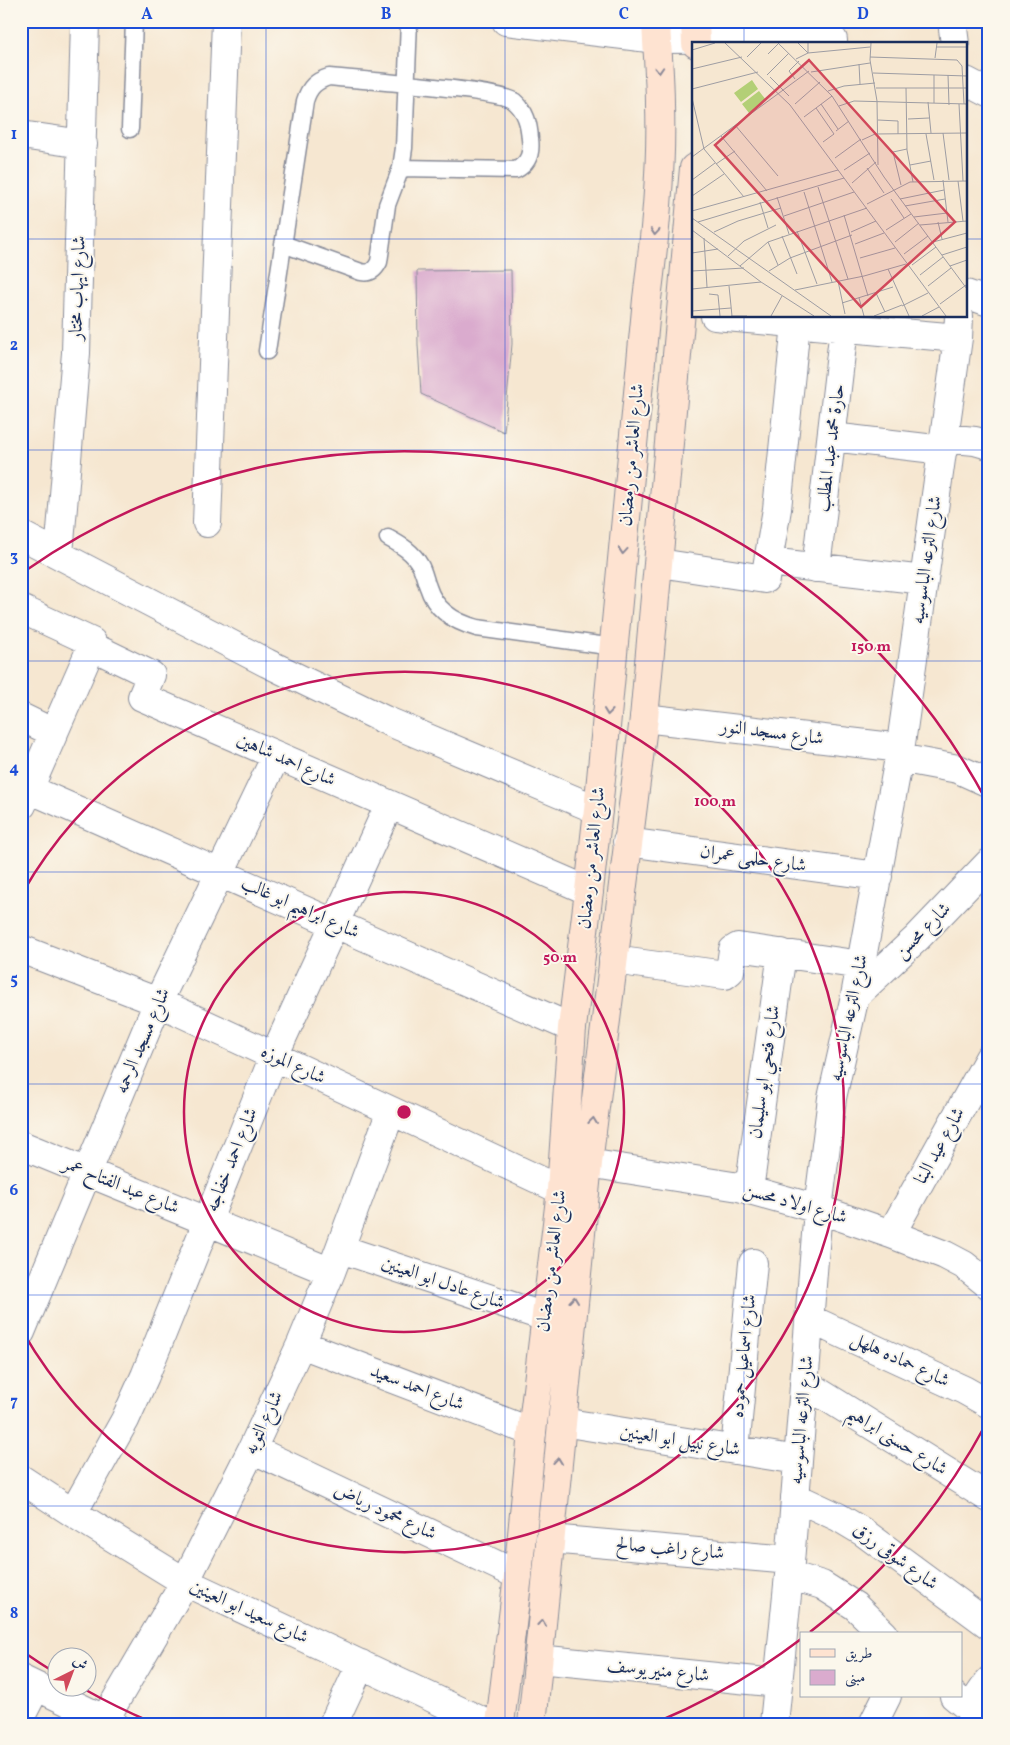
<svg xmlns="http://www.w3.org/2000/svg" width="1010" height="1745" viewBox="0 0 1010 1745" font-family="Vollkorn,Amiri,serif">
	<rect width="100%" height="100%" fill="#fbf7ec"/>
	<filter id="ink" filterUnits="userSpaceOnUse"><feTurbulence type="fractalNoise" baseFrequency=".02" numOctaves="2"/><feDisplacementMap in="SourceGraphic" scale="10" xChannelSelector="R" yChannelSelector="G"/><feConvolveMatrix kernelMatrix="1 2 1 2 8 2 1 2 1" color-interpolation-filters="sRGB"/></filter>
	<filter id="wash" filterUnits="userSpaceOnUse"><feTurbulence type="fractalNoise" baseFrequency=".0096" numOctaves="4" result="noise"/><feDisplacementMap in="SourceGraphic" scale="20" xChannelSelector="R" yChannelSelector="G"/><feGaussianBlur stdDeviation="1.12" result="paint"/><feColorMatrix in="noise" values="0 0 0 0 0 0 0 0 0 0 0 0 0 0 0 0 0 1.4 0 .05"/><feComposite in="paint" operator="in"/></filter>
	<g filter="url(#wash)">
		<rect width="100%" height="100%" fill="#f6e7d1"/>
		<g id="blocks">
			<path fill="#daabce" d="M 511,270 L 512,344 L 504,432 L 421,394 L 418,345 L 417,271 Z"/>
		</g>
	</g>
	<g filter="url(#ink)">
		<use href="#blocks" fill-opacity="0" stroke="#888b98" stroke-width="1"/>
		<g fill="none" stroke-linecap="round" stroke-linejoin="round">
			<g stroke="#888b98" stroke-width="19">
				<path id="service" d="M 130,129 L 134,21
					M 283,244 L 361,272 C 370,274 375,270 379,262 L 387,205 L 401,168 L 404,148 L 409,21
					M 267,351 L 305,101 C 309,87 316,81 329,77 C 348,79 367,80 386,82 C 407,84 502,92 514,101 C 526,111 529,124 530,139 C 532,153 529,163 516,170 L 401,168
					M 388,538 C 401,545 413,552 420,565 C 424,572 425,580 428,587 C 435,610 455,622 477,628 L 614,647"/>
			</g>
			<g stroke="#888b98" stroke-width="30">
				<path id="minor" d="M 506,21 L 657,39 L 830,38 L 833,40 L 833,44
					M 952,21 L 955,44
					M 966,81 L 989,93
					M 21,135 L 83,144
					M 966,294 L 989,302
					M 715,316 L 958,338
					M 832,437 L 943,450
					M 944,438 L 975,441 L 989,445
					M 207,523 L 226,21
					M 21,535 L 267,663 L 385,720 L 598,810
					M 59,554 L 76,353 L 85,21
					M 769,562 L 924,580
					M 659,563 L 765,579 L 777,509 L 796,324
					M 816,568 L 844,328
					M 21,609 L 92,642 L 91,646 L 151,675 L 142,697 L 589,891
					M 21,717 L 54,733
					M 644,718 L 901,748
					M 899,758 L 958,769 L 989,783
					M 29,789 L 572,1028
					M 22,805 L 92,646
					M 627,842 L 878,876
					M 21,949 L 158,1002 L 561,1190
					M 613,960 L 725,975 L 730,971 L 733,950 L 738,947 L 861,965
					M 855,996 L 917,938 L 989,863
					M 21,1145 L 331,1272
					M 588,1163 L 739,1187 L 818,1209 L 891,1234 L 945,1255 L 964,1265 L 989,1285
					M 749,1190 L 782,953
					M 891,1234 L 989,1058
					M 341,1249 L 545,1317
					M 810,1319 L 964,1390 L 989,1404
					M 21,1332 L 158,1002 L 276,756
					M 301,1344 L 532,1432
					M 804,1383 L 989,1498
					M 562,1422 L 798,1460
					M 252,1449 L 518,1575
					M 735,1450 L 753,1263
					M 21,1479 L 73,1513 L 185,1582 L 488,1724
					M 795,1497 L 838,1517 L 863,1532 L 989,1625
					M 73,1513 L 125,1420 L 145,1376 L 274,1056 L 389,805
					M 550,1539 L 790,1560
					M 789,1575 L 822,1585 L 855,1606 L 884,1634
					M 538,1659 L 778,1683
					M 21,1679 L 114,1724
					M 954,1696 L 988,1724
					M 969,1710 L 989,1681
					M 21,1716 L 36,1687
					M 105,1719 L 185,1582 L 252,1449 L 301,1344 L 331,1272 L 391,1111
					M 333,1724 L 361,1664
					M 774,1724 L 789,1575 L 818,1209 L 832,1098 L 855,996 L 899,758 L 958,338 L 959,316
					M 873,1724 L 887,1696"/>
			</g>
			<g stroke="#888b98" stroke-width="30">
				<path id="secondary" d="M 695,21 L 696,44
					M 500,1724 L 518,1575 L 532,1432 L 561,1190 L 572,1028 L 589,891 L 598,810 L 647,299 C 655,235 662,170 660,105 C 660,77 657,49 656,21
					M 532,1724 L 588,1163 L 644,718 L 694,168"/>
			</g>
			<use href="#service" stroke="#fff" stroke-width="16"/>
			<use href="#minor" stroke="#fff" stroke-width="28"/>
			<use href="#secondary" stroke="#fee3d1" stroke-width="28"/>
		</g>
		<defs><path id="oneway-chevron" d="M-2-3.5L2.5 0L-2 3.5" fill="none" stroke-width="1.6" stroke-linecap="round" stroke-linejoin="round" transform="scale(1.25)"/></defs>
		<g stroke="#8c8998">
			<use href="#oneway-chevron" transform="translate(659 70) rotate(87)"/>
			<use href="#oneway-chevron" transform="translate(655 232) rotate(95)"/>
			<use href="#oneway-chevron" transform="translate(623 551) rotate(95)"/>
			<use href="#oneway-chevron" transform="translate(608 712) rotate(96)"/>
			<use href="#oneway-chevron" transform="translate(593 1121) rotate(-83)"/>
			<use href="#oneway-chevron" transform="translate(574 1300) rotate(-84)"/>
			<use href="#oneway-chevron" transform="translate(558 1461) rotate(-84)"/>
			<use href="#oneway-chevron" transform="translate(542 1623) rotate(-84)"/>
		</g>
	</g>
	<path fill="none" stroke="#1d4ed8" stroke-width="1" stroke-opacity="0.55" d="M 266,21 L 266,1724M 505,21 L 505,1724M 744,21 L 744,44M 21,239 L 694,239M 966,239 L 989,239M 744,316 L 744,1724M 21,450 L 989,450M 21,661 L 989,661M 21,872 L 989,872M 21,1084 L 989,1084M 21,1295 L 989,1295M 21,1506 L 989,1506"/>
	<g fill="none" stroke="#c2185b" stroke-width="2.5">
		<circle cx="404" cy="1112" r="220"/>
		<path d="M23 892A440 440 0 1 1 23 1332"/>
		<path d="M987 1422A660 660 0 0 1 810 1632M801 1639A660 660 0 0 1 657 1722M151 1722A660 660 0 0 1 84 1689M54 1672A660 660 0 0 1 25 1653M25 571A660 660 0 0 1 987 802"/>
	</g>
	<g text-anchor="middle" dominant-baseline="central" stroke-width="4" stroke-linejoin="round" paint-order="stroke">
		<g font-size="19" fill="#1b2f5e" stroke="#fbf7ec">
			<text transform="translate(78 288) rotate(-88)">شارع ايهاب مختار</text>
			<text transform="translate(831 448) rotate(-83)">حارة محمد عبد المطلب</text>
			<text transform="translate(632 455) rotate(-85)">شارع العاشر من رمضان</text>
			<text transform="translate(927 560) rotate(-82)">شارع الترعه الباسوسيه</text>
			<text transform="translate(772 733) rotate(7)">شارع مسجد النور</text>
			<text transform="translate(286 760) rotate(24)">شارع احمد شاهين</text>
			<text transform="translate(592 858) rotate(-84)">شارع العاشر من رمضان</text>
			<text transform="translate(753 859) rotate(8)">شارع حلمى عمران</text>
			<text transform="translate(300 908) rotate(24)">شارع ابراهيم ابو غالب</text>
			<text transform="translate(923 931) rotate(-45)">شارع محسن</text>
			<text transform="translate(849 1018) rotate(-78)">شارع الترعه الباسوسيه</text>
			<text transform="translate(143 1041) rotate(-67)">شارع مسجد الرحمه</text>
			<text transform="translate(293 1065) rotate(25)">شارع الموزه</text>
			<text transform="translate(765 1072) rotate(-82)">شارع فتحي ابو سليمان</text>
			<text transform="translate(940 1146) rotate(-61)">شارع عيد البنا</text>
			<text transform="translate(232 1160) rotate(-68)">شارع احمد خفاجه</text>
			<text transform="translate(121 1186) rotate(22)">شارع عبد الفتاح عمر</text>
			<text transform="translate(795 1204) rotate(16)">شارع اولاد محسن</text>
			<text transform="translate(552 1261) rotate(-83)">شارع العاشر من رمضان</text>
			<text transform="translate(443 1283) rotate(19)">شارع عادل ابو العينين</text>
			<text transform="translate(744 1356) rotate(-84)">شارع اسماعيل حموده</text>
			<text transform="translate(900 1360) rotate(25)">شارع حماده هلهل</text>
			<text transform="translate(417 1388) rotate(21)">شارع احمد سعيد</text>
			<text transform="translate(802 1420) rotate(-85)">شارع الترعه الباسوسيه</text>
			<text transform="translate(264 1423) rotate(-65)">شارع التوبه</text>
			<text transform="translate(680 1441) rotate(9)">شارع نبيل ابو العينين</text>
			<text transform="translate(897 1441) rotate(32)">شارع حسنى ابراهيم</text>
			<text transform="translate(385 1512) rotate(25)">شارع محمود رياض</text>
			<text transform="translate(670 1549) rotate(5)">شارع راغب صالح</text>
			<text transform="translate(895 1557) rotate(36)">شارع شوقى رزق</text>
			<text transform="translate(249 1612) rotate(25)">شارع سعيد ابو العينين</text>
			<text transform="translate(658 1671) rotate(6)">شارع منير يوسف</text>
		</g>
	</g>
	<g transform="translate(692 42)">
		<rect width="275" height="275" fill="#f6e7d1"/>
		<path d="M 60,38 L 66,47 L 49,60 L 42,51 ZM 67,49 L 74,58 L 57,71 L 50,62 Z" fill="#b3cf76"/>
		<path fill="none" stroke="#9e9da3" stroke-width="1" d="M 33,1 L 98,63 L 254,274M 86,1 L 140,54 L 192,135 L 275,247M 106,1 L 116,11 L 116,1M 179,1 L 178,18 L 185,59 L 186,123M 244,5 L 275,5M 0,8 L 23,1M 76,12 L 87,1M 55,15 L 69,1M 178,15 L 265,18 L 270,24 L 272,62M 243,16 L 245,1M 104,17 L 116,11 L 178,5M 167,22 L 168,42M 0,27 L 50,15M 119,30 L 178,21M 181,31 L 275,34M 75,33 L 97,11M 242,33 L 242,61M 256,33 L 257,63M 78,35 L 97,54M 103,37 L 97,29 L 107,19M 184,46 L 274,46M 214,46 L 215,108 L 221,140M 0,47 L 66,30M 136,49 L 152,44 L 183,41M 0,56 L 12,107 L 52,155M 236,60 L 239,91M 103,62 L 128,40M 129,62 L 146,87M 267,62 L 271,139M 147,64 L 162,59 L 275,62M 124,66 L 142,92 L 131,100M 112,75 L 140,54M 216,77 L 237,76M 186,78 L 206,79 L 206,92M 43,83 L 86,134M 144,89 L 157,79M 251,91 L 257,138M 234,92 L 242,138M 29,94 L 75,149M 170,98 L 183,92 L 275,91M 0,115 L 117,29M 143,116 L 169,97M 24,122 L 43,109M 218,123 L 239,119M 175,126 L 192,151M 152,128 L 178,111M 0,138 L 23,121M 251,138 L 256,180M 266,139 L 271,179M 160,141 L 184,120M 209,143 L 201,110 L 215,107M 126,145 L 156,237M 112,150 L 140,240M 0,154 L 32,132M 85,155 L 97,192M 199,157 L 212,176M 208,157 L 252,148M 68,160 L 76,186M 175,162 L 218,140 L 275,139M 213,164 L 253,157M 0,169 L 146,128M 152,173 L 176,254M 92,174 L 162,150M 222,175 L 255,171M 0,176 L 139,274M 6,180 L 152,136M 246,180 L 250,197M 228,183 L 275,179M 0,188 L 69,240 L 122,274M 194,188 L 219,172M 105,189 L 125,242M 22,190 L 46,179 L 89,166M 159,190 L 184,179M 90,194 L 105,232M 12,196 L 15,245M 76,200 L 86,223M 203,200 L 227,181M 241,200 L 275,191M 163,202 L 192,191M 0,211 L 26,207M 212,212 L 236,194M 250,213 L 275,205M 36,214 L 52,199 L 84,183M 168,216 L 203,206M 220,223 L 244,205M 48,224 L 76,200 L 175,166M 258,224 L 275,218M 196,227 L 217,274M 0,229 L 52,226M 77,229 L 98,216 L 160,193M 228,233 L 251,215M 146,239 L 153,272M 37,244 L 40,274M 236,244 L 259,226M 0,247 L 69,240M 103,248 L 172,234 L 214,222M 184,251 L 193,270M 17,252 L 26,253 L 28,274M 167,256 L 172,274M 150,261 L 201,245M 248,262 L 274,243M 210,264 L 236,251M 0,269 L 39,266M 39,274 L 55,274M 79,274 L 90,254M 182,274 L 210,263M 230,274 L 247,265"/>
		<path fill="#d1495b" fill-opacity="0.15" stroke="#d1495b" stroke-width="2.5" d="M 117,18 L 263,180 L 169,265 L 23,103 Z"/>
		<rect width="275" height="275" fill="none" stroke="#1b2f5e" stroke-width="2.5"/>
	</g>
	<circle cx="404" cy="1112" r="8" fill="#c2185b" stroke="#fbf7ec" stroke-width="2.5"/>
	<g font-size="15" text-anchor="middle" font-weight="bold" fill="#c2185b" stroke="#fbf7ec" stroke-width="4" stroke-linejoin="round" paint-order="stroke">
		<text x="871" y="651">150 m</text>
		<text x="715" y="806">100 m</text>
		<text x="560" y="962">50 m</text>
	</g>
	<rect width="1010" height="1745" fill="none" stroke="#fbf7ec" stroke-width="55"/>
	<rect x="800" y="1632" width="162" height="65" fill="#fbf7ec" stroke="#a1a7b3"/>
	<rect x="810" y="1649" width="25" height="8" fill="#fee3d1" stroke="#a1a7b3"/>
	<text x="845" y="1658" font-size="15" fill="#1b2f5e">طريق</text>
	<rect x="810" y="1670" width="25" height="15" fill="#daabce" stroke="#a1a7b3"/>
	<text x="845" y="1682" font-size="15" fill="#1b2f5e">مبنى</text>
	<g transform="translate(72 1672) rotate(42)"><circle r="24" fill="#fbf7ec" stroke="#a1a7b3"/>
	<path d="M0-4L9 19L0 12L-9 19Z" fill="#d1495b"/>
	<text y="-8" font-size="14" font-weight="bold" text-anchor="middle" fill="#1b2f5e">ش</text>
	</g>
	<rect x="28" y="28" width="954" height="1690" fill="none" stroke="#1d4ed8" stroke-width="2"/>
	<g font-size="16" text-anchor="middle" font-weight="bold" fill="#1d4ed8">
		<text x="147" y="19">A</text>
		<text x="386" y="19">B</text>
		<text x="624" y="19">C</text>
		<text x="863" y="19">D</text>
		<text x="14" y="139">1</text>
		<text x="14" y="350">2</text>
		<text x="14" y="561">3</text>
		<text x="14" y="773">4</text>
		<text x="14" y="984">5</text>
		<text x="14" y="1195">6</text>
		<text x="14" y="1406">7</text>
		<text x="14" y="1618">8</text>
	</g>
</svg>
